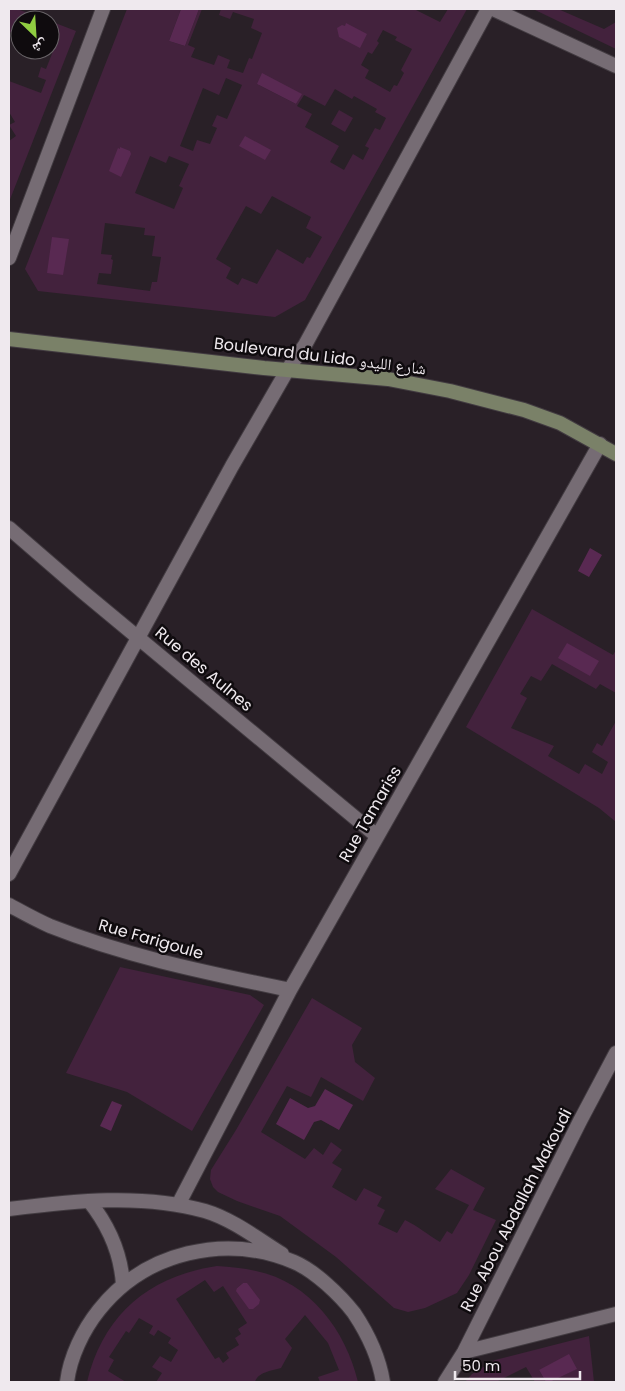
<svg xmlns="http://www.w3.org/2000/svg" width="625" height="1391" viewBox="0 0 625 1391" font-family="Poppins,'Noto Naskh Arabic',sans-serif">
	<rect width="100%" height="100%" fill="#292027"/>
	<path fill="#43223d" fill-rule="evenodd" d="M 9,9 L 17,9 L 47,20 L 18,20 L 13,33 L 9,32 Z
		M 127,9 L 181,9 L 169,41 L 185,46 L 199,9 L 202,9 L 188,45 L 195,48 L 191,57 L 214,65 L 218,55 L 230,60 L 227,68 L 243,73 L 249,58 L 252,59 L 262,33 L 251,28 L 254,19 L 233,12 L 230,19 L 219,15 L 221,9 L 414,9 L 440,22 L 448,9 L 467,9 L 305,300 L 275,317 L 38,291 L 25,269 ZM 383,30 L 397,37 L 395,40 L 412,49 L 401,70 L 404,73 L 397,86 L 394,85 L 390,92 L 365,78 L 369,70 L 361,65 L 368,52 L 372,54 L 379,43 L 377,41 ZM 226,78 L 242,85 L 227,119 L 217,115 L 212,126 L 217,128 L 210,144 L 197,140 L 193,151 L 180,146 L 203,88 L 219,95 ZM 257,84 L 301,94 L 296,104 ZM 335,89 L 352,99 L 354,96 L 377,109 L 375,112 L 386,118 L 380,130 L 375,128 L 365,146 L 369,148 L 363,160 L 353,154 L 344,170 L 330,162 L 339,146 L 305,127 L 312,114 L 297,106 L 304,95 L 325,106 ZM 150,156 L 166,163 L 169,156 L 189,164 L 179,186 L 183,188 L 174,209 L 135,193 ZM 272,196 L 311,217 L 306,228 L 322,237 L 310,258 L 307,257 L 303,264 L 277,249 L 257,284 L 242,278 L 238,285 L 226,278 L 231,268 L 216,259 L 246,206 L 261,214 ZM 105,223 L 145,228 L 144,235 L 155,236 L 152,256 L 161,257 L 157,282 L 152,282 L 150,291 L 97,284 L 99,273 L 111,274 L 113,260 L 111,259 L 112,255 L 101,254 Z
		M 533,9 L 558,9 L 604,29 L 616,22 L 616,49 Z
		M 50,21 L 76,31 L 9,202 L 9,141 L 16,136 L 9,125 L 15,122 L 9,112 L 9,81 L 41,93 L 46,80 L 38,77 L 41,67 L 46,69 L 59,36 L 50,32 Z
		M 339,110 L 353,118 L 345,132 L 331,124 Z
		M 532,609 L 613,655 L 616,650 L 616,693 L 600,684 L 596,689 L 552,664 L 541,681 L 531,676 L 520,694 L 527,698 L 511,728 L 554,746 L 548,756 L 579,774 L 585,764 L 602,774 L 608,762 L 592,752 L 597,743 L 602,746 L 616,721 L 616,822 L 599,808 L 466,727 Z
		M 120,967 L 250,995 L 264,1005 L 192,1131 L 127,1092 L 66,1073 Z
		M 312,998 L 362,1028 L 352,1045 L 355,1062 L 375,1078 L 363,1101 L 321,1077 L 311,1097 L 287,1086 L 261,1132 L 305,1159 L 314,1148 L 323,1155 L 331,1142 L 342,1150 L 332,1163 L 342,1169 L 332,1187 L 356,1201 L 364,1188 L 382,1197 L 377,1206 L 385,1210 L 378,1224 L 397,1233 L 405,1220 C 418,1226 428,1235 440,1242 L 447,1231 L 452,1234 L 469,1205 L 435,1189 L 451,1169 L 485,1188 L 473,1210 L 496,1220 L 469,1275 L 457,1293 L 425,1308 L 408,1312 L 394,1308 L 336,1257 L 280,1216 L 237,1201 L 218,1192 L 213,1187 L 210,1179 L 211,1170 L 236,1130 Z
		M 217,1266 C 230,1267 243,1268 256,1271 C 310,1282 346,1331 358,1382 L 320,1382 L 318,1377 L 339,1370 L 328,1343 L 305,1315 L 285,1339 L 292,1348 L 281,1368 C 271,1371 258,1372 255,1382 L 156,1382 L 162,1373 L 152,1367 L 160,1356 L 171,1362 L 178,1350 L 168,1343 L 171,1338 L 158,1330 L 154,1336 L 149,1333 L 153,1326 L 139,1318 L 129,1333 L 126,1331 L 109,1357 L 114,1360 L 108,1371 L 126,1382 L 87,1382 C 103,1315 149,1276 217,1266 ZM 205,1280 L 214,1292 L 223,1286 L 247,1323 L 238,1329 L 241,1334 L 235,1338 L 239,1345 L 226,1353 L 229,1358 L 223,1363 L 219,1357 L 215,1359 L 176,1299 ZM 243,1283 L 246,1284 L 259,1302 L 252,1308 L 237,1290 L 237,1288 Z
		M 589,1336 L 594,1382 L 550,1382 L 576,1369 L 539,1370 L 546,1382 L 535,1382 L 526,1367 L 496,1382 L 465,1382 L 472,1374 L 495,1360 Z"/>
	<path fill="#592952" d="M 181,9 L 199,9 L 185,46 L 169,41 Z
		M 346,23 L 367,34 L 360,48 L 339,37 L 337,28 L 342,25 L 345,26 Z
		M 262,73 L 302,94 L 296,104 L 257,84 Z
		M 245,136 L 271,150 L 265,160 L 239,146 Z
		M 120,147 L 130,151 L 131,154 L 121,177 L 109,171 L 118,148 L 120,149 Z
		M 52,237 L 69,239 L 63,275 L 47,273 Z
		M 590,548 L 602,555 L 589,577 L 578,571 Z
		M 567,643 L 599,661 L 590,676 L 558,658 Z
		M 325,1089 L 353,1105 L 339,1130 L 321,1120 L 314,1122 L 304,1140 L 276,1124 L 290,1098 L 308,1108 L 315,1106 Z
		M 112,1101 L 122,1105 L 111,1131 L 100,1126 Z
		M 243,1283 L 247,1283 L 260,1300 L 259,1304 L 253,1309 L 249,1309 L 236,1291 L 237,1288 Z
		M 569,1354 L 577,1369 L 550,1382 L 546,1382 L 539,1370 Z"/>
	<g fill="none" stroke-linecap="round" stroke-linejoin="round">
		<g stroke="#423b41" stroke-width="16">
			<path id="minor" d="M 493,9 L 616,66
				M 9,258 L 103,9
				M 9,528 L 83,592 L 377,836
				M 9,874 L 232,466 L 288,369 L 305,345 L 488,9
				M 9,905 C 22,912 36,920 50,926 C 128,957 209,973 290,990
				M 89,1201 C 109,1226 121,1252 123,1285
				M 178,1205 L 290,990 L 600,444
				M 9,1209 C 73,1201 142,1193 205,1211 C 232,1219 258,1239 282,1254
				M 464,1352 L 616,1314
				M 67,1382 C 70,1357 83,1330 99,1310 C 145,1252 225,1233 294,1262 C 315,1271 340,1295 354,1313 C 368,1334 379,1357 383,1382
				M 445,1382 L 464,1352 L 580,1121 L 616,1053"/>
		</g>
		<g stroke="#423b41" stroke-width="16">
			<path id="secondary" d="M 9,339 L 264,368 L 388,379 L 450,391 L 524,410 L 560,423 L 616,454"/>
		</g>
		<use href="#minor" stroke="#766c74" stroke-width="14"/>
		<use href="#secondary" stroke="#7a8168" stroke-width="14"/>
	</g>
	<g text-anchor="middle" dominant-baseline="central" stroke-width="5" stroke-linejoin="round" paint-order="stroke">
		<g font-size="16" fill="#efe9ee" stroke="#0f0b0e">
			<text transform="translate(320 356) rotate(7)">Boulevard du Lido شارع الليدو</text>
			<text transform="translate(204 669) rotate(40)">Rue des Aulnes</text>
			<text transform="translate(370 814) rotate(-60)">Rue Tamariss</text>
			<text transform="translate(151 939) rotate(16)">Rue Farigoule</text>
			<text transform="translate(516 1210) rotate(-63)">Rue Abou Abdallah Makoudi</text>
		</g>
	</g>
	<rect width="625" height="1391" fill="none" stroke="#efe9ee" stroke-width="20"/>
	<g transform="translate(35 35) rotate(155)"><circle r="24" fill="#0f0b0e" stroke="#696468"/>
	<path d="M0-4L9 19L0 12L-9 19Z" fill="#90cd41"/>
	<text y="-8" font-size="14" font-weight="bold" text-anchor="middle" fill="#efe9ee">ش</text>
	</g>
	<path d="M455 1371v8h125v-8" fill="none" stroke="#efe9ee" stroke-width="2.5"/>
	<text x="462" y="1371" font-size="15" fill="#efe9ee" stroke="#0f0b0e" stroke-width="4" paint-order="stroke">50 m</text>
</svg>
